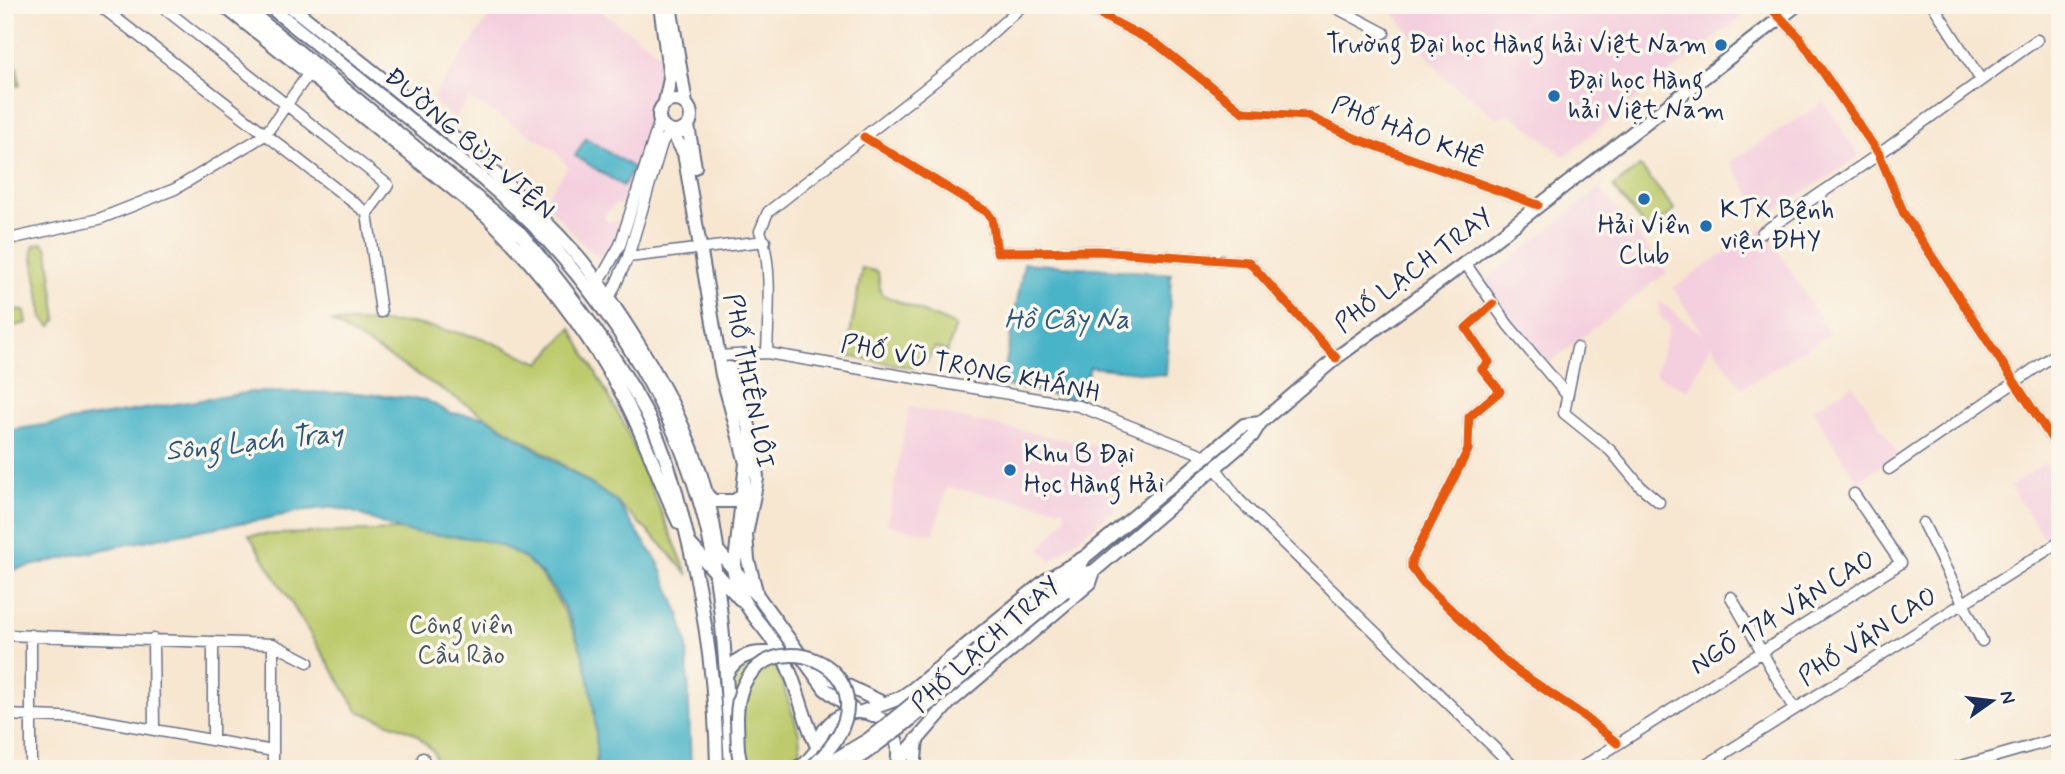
<svg xmlns="http://www.w3.org/2000/svg" width="2065" height="774" viewBox="0 0 2065 774" font-family="Mynerve,sans-serif">
	<rect width="100%" height="100%" fill="#fbf7ec"/>
	<filter id="ink" filterUnits="userSpaceOnUse"><feTurbulence type="fractalNoise" baseFrequency=".0143" numOctaves="2"/><feDisplacementMap in="SourceGraphic" scale="14" xChannelSelector="R" yChannelSelector="G"/><feConvolveMatrix kernelMatrix="1 2 1 2 8 2 1 2 1" color-interpolation-filters="sRGB"/></filter>
	<filter id="wash" filterUnits="userSpaceOnUse"><feTurbulence type="fractalNoise" baseFrequency=".00686" numOctaves="4" result="noise"/><feDisplacementMap in="SourceGraphic" scale="28" xChannelSelector="R" yChannelSelector="G"/><feGaussianBlur stdDeviation="1.57" result="paint"/><feColorMatrix in="noise" values="0 0 0 0 0 0 0 0 0 0 0 0 0 0 0 0 0 1.4 0 .05"/><feComposite in="paint" operator="in"/></filter>
	<g filter="url(#wash)">
		<rect width="100%" height="100%" fill="#f7e7d1"/>
		<path fill="#f4cfde" d="M 497,5 L 592,5 L 662,55 L 650,133 L 638,175 L 624,205 L 614,204 L 605,215 L 605,221 L 619,222 L 613,246 L 603,260 L 586,248 L 544,201 L 568,167 L 555,150 L 469,98 L 454,119 L 432,99 Z
			M 1388,5 L 1740,5 L 1745,14 L 1564,156 L 1511,113 L 1498,118 L 1446,79 Z
			M 1824,102 L 1859,157 L 1765,217 L 1730,162 Z
			M 1599,188 L 1667,272 L 1546,365 L 1485,281 Z
			M 1763,227 L 1830,334 L 1742,388 L 1711,344 L 1688,390 L 1655,375 L 1670,326 L 1660,316 L 1659,301 L 1705,337 L 1673,288 Z
			M 1853,385 L 1898,453 L 1858,482 L 1812,409 Z
			M 909,407 L 1125,453 L 1114,510 L 1050,561 L 1040,550 L 1065,518 L 1065,509 L 947,487 L 934,534 L 887,525 Z
			M 2045,463 L 2060,485 L 2060,534 L 2047,542 L 2010,486 Z"/>
		<path fill="#bdcb6d" stroke="#6c7d66" stroke-width="2" d="M 5,5 L 20,85 L 5,88 Z
			M 1640,166 L 1675,210 L 1648,231 L 1613,187 Z
			M 43,243 L 48,250 L 57,319 L 51,326 L 43,319 L 32,251 L 34,245 Z
			M 862,268 L 878,272 L 881,294 L 956,326 L 947,352 L 935,347 L 926,363 L 916,361 L 913,368 L 846,356 Z
			M 20,310 L 25,312 L 27,323 L 5,328 L 5,312 Z
			M 332,322 L 411,323 L 482,338 L 540,363 L 571,328 L 624,424 L 688,575 L 661,544 L 616,501 L 552,457 Z
			M 402,530 C 436,535 475,534 507,548 C 529,558 542,575 555,596 C 588,649 600,706 596,769 L 437,769 L 434,752 L 415,733 L 358,711 L 249,535 Z
			M 752,658 L 764,658 L 778,670 L 799,733 L 801,758 L 796,769 L 737,769 L 730,680 L 738,668 Z"/>
		<path fill="#4ab4c8" stroke="#327293" stroke-width="2" d="M 586,138 L 634,168 L 623,186 L 575,156 Z
			M 1024,263 L 1171,274 L 1166,375 L 1090,367 L 1080,400 L 1002,385 Z
			M 252,392 L 356,393 L 409,398 L 426,400 L 450,413 L 486,417 L 616,501 L 658,562 L 679,613 L 687,645 L 691,769 L 596,769 C 600,700 578,581 508,549 C 475,534 438,537 404,531 C 381,526 357,509 333,508 C 310,507 283,516 260,520 C 174,533 90,552 5,572 L 5,431 Z"/>
	</g>
	<g filter="url(#ink)">
		<g fill="none" stroke-linecap="round" stroke-linejoin="round">
			<g stroke="#686f86" stroke-width="13">
				<path id="minor" d="M 99,5 L 367,213 L 381,312
					M 160,5 L 388,185 L 367,213
					M 1082,5 L 1157,44 L 1243,112 L 1307,116 L 1357,139 L 1538,205
					M 1331,5 L 1384,33
					M 1768,5 L 1799,37 L 1879,154 L 1904,214 L 2060,451
					M 1933,5 L 1981,80
					M 864,137 L 987,212 L 992,219 L 997,252 L 1098,251 L 1249,262 L 1336,358
					M 1762,233 L 1879,154 L 2037,40
					M 5,240 L 99,219 L 175,189 L 265,135 L 309,73
					M 628,257 L 765,241
					M 1465,263 L 1508,325 L 1567,395
					M 599,282 L 620,245 L 659,123
					M 609,299 L 628,257 L 662,143 L 669,131
					M 1493,304 L 1466,328 L 1489,362 L 1482,369 L 1500,391 L 1469,417 L 1468,450 L 1412,560 L 1412,568 L 1422,582 L 1510,666 L 1581,714 L 1617,743
					M 1577,348 L 1564,413 L 1611,451 L 1640,486 L 1659,502
					M 767,353 C 768,317 773,264 760,231 L 768,212 L 963,59 L 1023,5
					M 719,356 L 767,353 L 1079,406 L 1206,456
					M 1215,467 L 1239,500 L 1516,769
					M 1889,469 L 2060,351
					M 1923,523 L 1982,641
					M 1731,597 L 1794,709
					M 5,635 L 273,644 L 308,662
					M 31,635 L 31,769
					M 153,639 L 154,728
					M 5,715 L 87,718 L 273,751
					M 213,739 L 213,642
					M 423,758 L 426,769
					M 273,769 L 273,644
					M 1579,769 L 1901,563 L 1854,494
					M 1700,769 L 2060,542
					M 1951,769 L 2060,738"/>
			</g>
			<g stroke="#686f86" stroke-width="16">
				<path id="major" d="M 223,5 L 487,216 C 539,269 587,330 623,396 C 645,437 659,481 679,523
					M 242,5 L 521,234 C 567,290 612,348 646,412 C 668,455 679,502 690,548 C 707,621 716,693 717,769
					M 268,5 C 318,46 369,87 420,128 C 458,159 497,189 532,224 C 622,317 695,440 715,569 C 725,635 728,702 731,769
					M 289,5 C 388,84 492,161 577,255 C 595,275 608,298 623,320 C 669,390 706,462 717,547
					M 660,5 L 670,79 L 665,102
					M 670,5 L 686,104
					M659 116a16 16 0 1 1 32 0a16 16 0 1 1-32 0Z
					M 688,126 L 695,167
					M 672,132 L 684,153 L 722,375 L 746,463 L 734,572 C 738,607 766,625 782,655 C 798,684 802,717 817,746
					M 729,368 L 749,426 L 756,461 L 757,479 L 746,535 L 748,560 L 757,595 L 825,689 L 855,711
					M 708,496 L 713,501 L 735,501 L 744,493
					M 689,543 L 740,599
					M 711,543 L 756,595
					M 1060,584 L 1078,568 L 1085,557
					M 1065,591 L 1085,574 L 1094,571
					M 814,670 L 883,703
					M 726,675 C 738,651 758,652 782,653
					M 862,712 L 900,698 L 913,689 L 1046,580 L 1085,557 L 1244,425 L 1260,423
					M 817,748 C 830,690 908,707 897,764
					M 898,762 L 949,703 L 1090,583 L 1094,571 L 1252,436 L 1260,423 L 1336,358 L 1465,263 L 1797,5
					M 793,769 L 805,764 L 816,751
					M 914,769 L 917,739"/>
			</g>
			<use href="#minor" stroke="#fff" stroke-width="10"/>
			<use href="#major" stroke="#fff" stroke-width="12"/>
			<g stroke="#686f86" stroke-width="16" stroke-linecap="butt">
				<path id="major-bridge" d="M 743,769 C 736,754 738,737 737,721 C 735,600 922,664 813,766
					M 809,769 L 839,757 L 869,739 L 1060,584
					M 844,769 L 906,723 L 1065,591"/>
			</g>
			<use href="#major-bridge" stroke="#fff" stroke-width="12"/>
			<g stroke="#fbf7ec" stroke-width="13">
				<path id="cycleway" d="M 1082,5 L 1157,44 L 1243,112 L 1307,116 L 1357,139 L 1538,205
					M 1768,5 L 1799,37 L 1879,154 L 1904,214 L 2060,451
					M 864,137 L 987,212 L 992,219 L 997,252 L 1098,251 L 1249,262 L 1336,358
					M 1493,304 L 1466,328 L 1489,362 L 1482,369 L 1500,391 L 1469,417 L 1468,450 L 1412,560 L 1412,568 L 1422,582 L 1510,666 L 1581,714 L 1617,743"/>
			</g>
			<use href="#cycleway" stroke="#e8590c" stroke-width="9"/>
		</g>
	</g>
	<g fill="#1f6fb2" stroke="#fbf7ec" stroke-width="2.5">
		<circle cx="1721" cy="45" r="7"/>
		<circle cx="1554" cy="96" r="7"/>
		<circle cx="1644" cy="199" r="7"/>
		<circle cx="1706" cy="226" r="7"/>
		<circle cx="1010" cy="470" r="7"/>
	</g>
	<g text-anchor="middle" dominant-baseline="central" stroke-width="7" stroke-linejoin="round" paint-order="stroke">
		<g font-size="26" fill="#1b2f5e" stroke="#fbf7ec" text-anchor="start">
			<text x="1707" y="45" text-anchor="end">Trường Đại học Hàng hải Việt Nam</text>
			<text x="1568" y="81">Đại học Hàng<tspan x="1568" dy="30">hải Việt Nam</tspan></text>
			<text x="1720" y="211">KTX Bệnh<tspan x="1720" dy="30">viện ĐHY</tspan></text>
			<text x="1644" y="226" text-anchor="middle">Hải Viên<tspan x="1644" dy="30">Club</tspan></text>
			<text x="1024" y="455">Khu B Đại<tspan x="1024" dy="30">Học Hàng Hải</tspan></text>
		</g>
		<g font-size="26" fill="#1b2f5e" stroke="#fbf7ec">
			<text transform="translate(1407 133) rotate(21)">PHỐ HÀO KHÊ</text>
			<text transform="translate(469 144) rotate(41)">ĐƯỜNG BÙI VIỆN</text>
			<text transform="translate(1414 271) rotate(-37)">PHỐ LẠCH TRAY</text>
			<text transform="translate(970 369) rotate(11)">PHỐ VŨ TRỌNG KHÁNH</text>
			<text transform="translate(748 381) rotate(79)">PHỐ THIÊN LÔI</text>
			<text transform="translate(1783 613) rotate(-32)">NGÕ 174 VĂN CAO</text>
			<text transform="translate(1868 637) rotate(-33)">PHỐ VĂN CAO</text>
			<text transform="translate(986 645) rotate(-42)">PHỐ LẠCH TRAY</text>
		</g>
		<g font-size="26" fill="#445662" stroke="#fbf7ec">
			<text x="461" y="626">Công viên<tspan x="461" dy="30">Cầu Rào</tspan></text>
		</g>
		<g font-size="28" font-style="italic" fill="#29577e" stroke="#fbf7ec">
			<text x="1067" y="320">Hồ Cây Na</text>
			<text transform="translate(254 443) rotate(-6)">Sông Lạch Tray</text>
		</g>
	</g>
	<rect width="2065" height="774" fill="none" stroke="#fbf7ec" stroke-width="28"/>
	<g transform="translate(1992 701) rotate(76)" stroke="#fbf7ec" stroke-width="5" paint-order="stroke">
	<path d="M0-5L12 26L0 18L-12 26Z" fill="#1b2f5e"/>
	<text y="-10" font-size="19" font-weight="bold" text-anchor="middle" fill="#1b2f5e">N</text>
	</g>
</svg>
